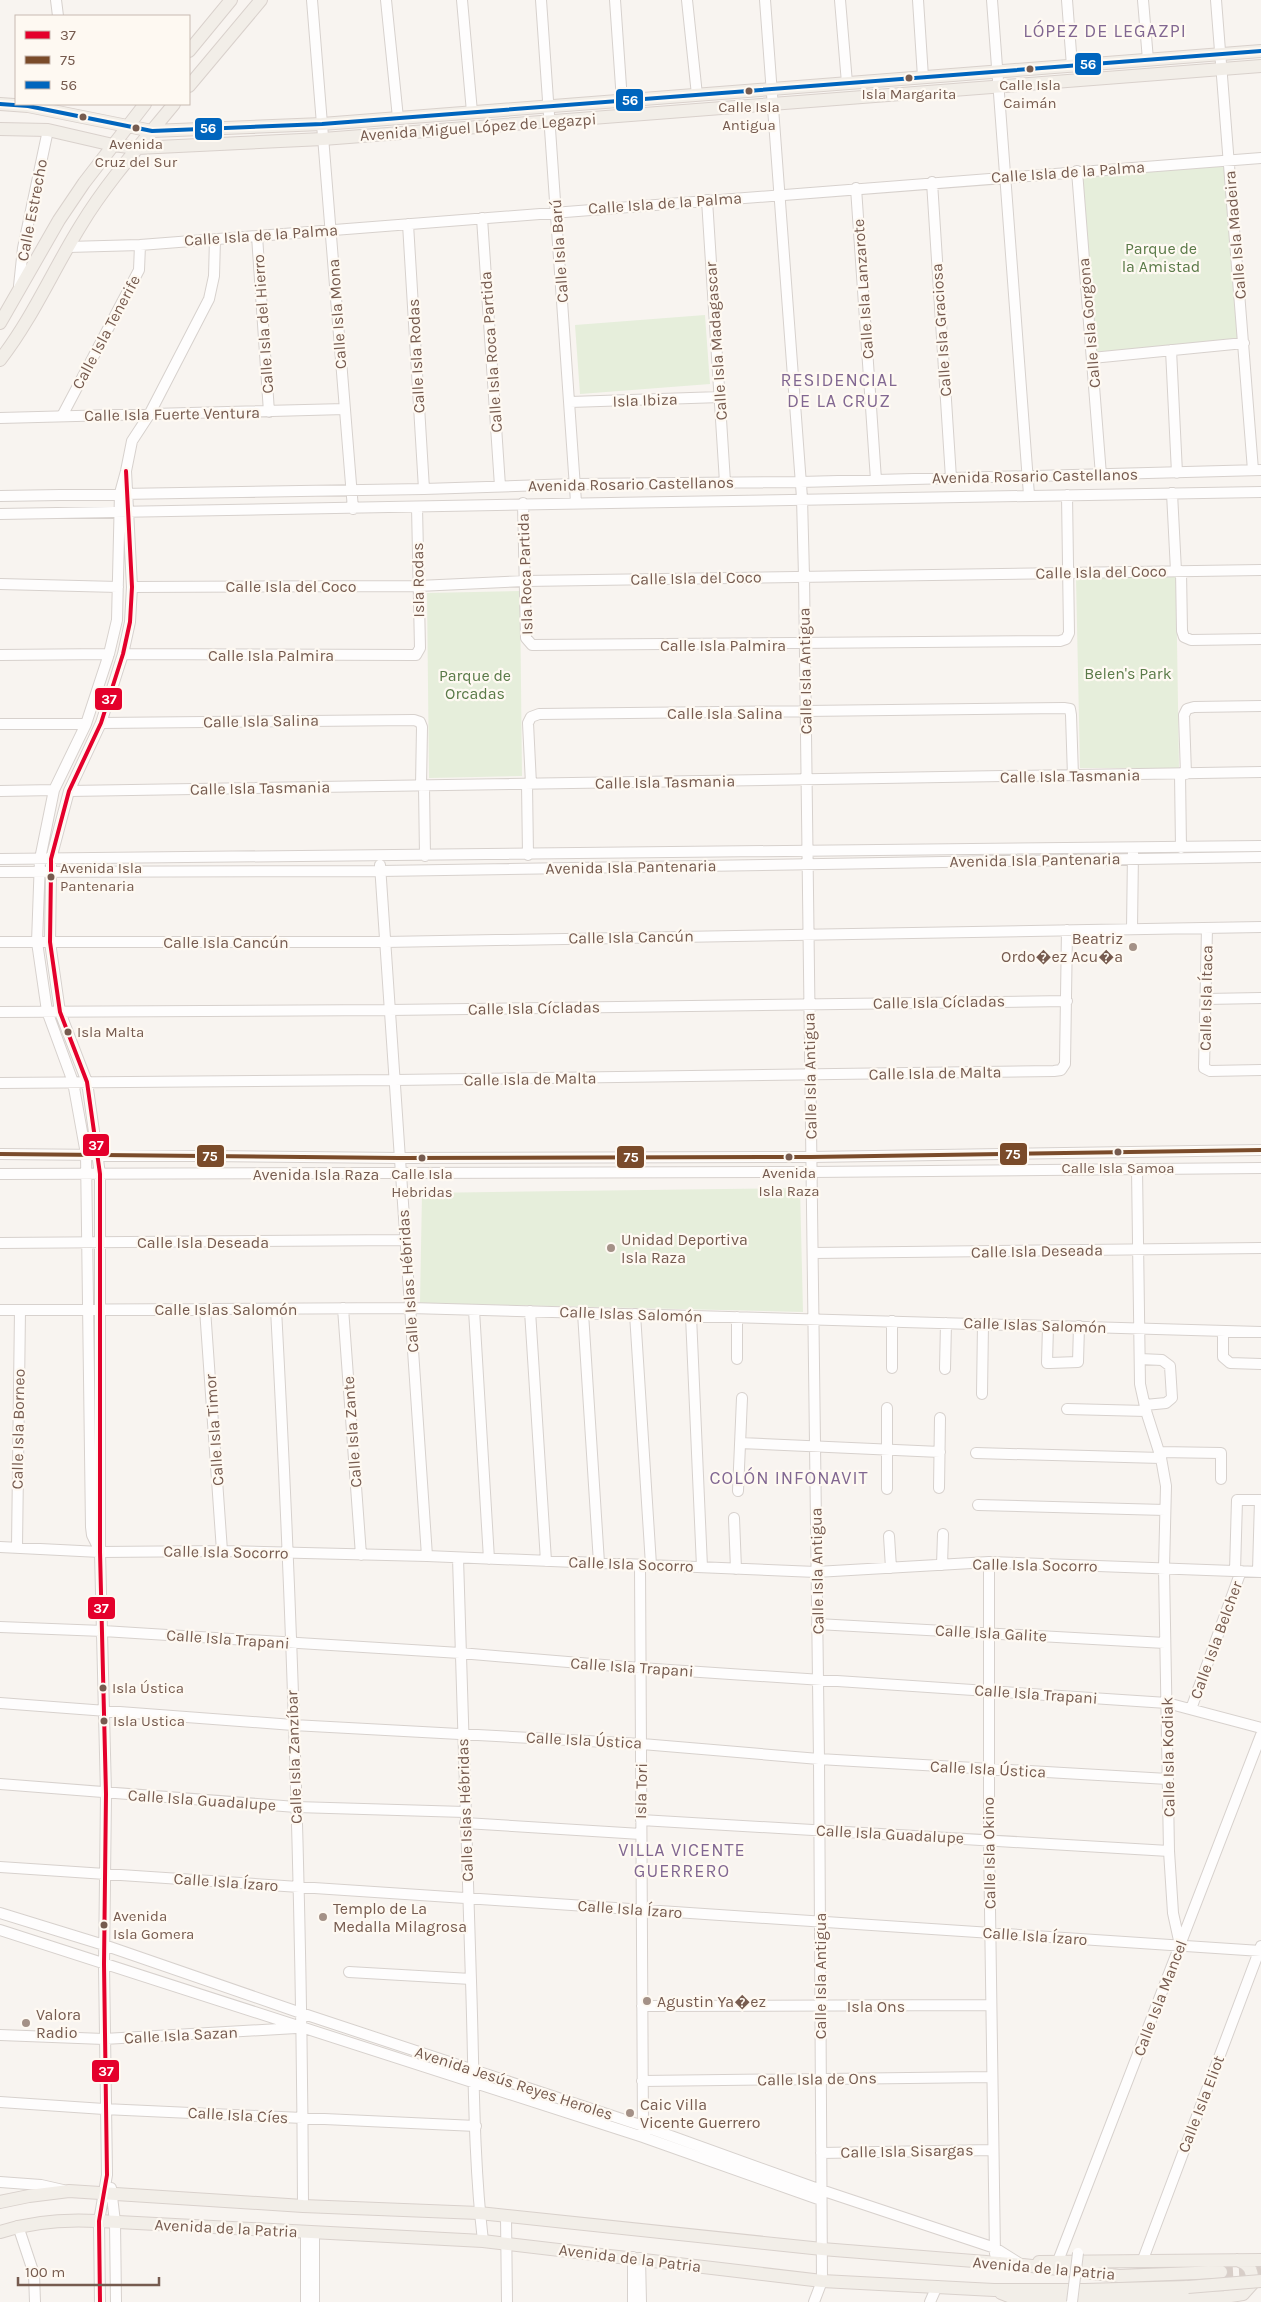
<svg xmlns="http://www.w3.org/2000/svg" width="1261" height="2302" viewBox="0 0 1261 2302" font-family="Karla,sans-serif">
	<rect width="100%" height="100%" fill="#f8f4f0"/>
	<path fill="#e6eedb" d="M 1226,163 L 1241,340 L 1096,354 L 1081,174 Z
		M 705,315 L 710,384 L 580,394 L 575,325 Z
		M 1176,577 L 1179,768 L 1080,768 L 1076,578 Z
		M 520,591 L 522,776 L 429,778 L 427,593 Z
		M 800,1188 L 803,1312 L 420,1303 L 422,1193 Z"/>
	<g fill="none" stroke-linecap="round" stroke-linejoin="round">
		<path stroke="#d8cec8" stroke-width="12" stroke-dasharray="12 6" stroke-linecap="butt" d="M 1221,2272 L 1261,2270"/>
		<g stroke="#d7d1cd" stroke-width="12">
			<path id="minor" d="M 56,0 L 58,16
				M 312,0 L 353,509
				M 386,0 L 398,118
				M 462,0 L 472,112
				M 541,0 L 576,502
				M 615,0 L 622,101
				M 687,0 L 697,95
				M 765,0 L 802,498 L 804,576 L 819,1759 L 822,2281 L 814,2302
				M 840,0 L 847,83
				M 918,0 L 923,77
				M 992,0 L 1029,495
				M 1067,0 L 1072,66
				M 1143,0 L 1148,60
				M 1216,0 L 1253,470
				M 1077,171 L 1101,475
				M 932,182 L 951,478
				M 856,188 L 876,480
				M 707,200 L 725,482
				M 482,218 L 500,486
				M 408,224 L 424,489
				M 257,236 L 269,412
				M 68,247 L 140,245 L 1261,158
				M 19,286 L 23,248 L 48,130
				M 1171,350 L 1177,473
				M 1092,358 L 1244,343
				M 570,402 L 721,397
				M 62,416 L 139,270 L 140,245
				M 0,418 L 345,409
				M 1172,493 L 1176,571
				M 0,496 L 424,489 L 574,484 L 800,482 L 1261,470
				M 523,503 L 526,638 L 532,645 L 1060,641 L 1066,639 L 1069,633 L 1067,495
				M 0,514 C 420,507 841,498 1261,492
				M 1181,571 L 1182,631 L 1184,637 L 1191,640 L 1261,639
				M 0,584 L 118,587
				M 132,587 L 418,586 L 525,581 L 1261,570
				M 123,654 L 416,655 L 420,648 L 417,507
				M 0,655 L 109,654
				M 101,723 L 414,720 L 420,722 L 422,727 L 421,786
				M 0,724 L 86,724
				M 1180,774 L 1181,848
				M 1186,774 L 1184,715 L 1187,709 L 1194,707 L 1261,706
				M 527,784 L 528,855
				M 531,784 L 528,723 L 531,717 L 539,714 L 1064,708 L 1070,709 L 1071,715 L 1073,776
				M 424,786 L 425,856
				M 0,791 L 54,790
				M 69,791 L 1261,772
				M 0,859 L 1261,846
				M 380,865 L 427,1556
				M 0,872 L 380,871 L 1261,857
				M 1207,928 L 1204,1068 L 1210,1071 L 1261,1070
				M 1132,929 L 1133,852
				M 0,942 L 385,942 L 1261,927
				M 1206,999 L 1261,998
				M 0,1012 L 389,1010 L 1067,1001
				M 0,1083 L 394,1080 L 1054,1071 L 1061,1070 L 1065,1064 L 1067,930
				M 0,1154 L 399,1158 L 811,1157 L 1261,1150
				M 1137,1169 L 1140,1384 L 1146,1411 L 1161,1458 L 1166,1486 L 1164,1568 L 1169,1851 L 1173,1913 L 1180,1945
				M 0,1174 L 812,1172 L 1261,1168
				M 0,1243 L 405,1240
				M 813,1253 L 1261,1248
				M 343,1308 L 361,1555
				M 205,1309 L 222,1551
				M 276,1309 C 292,1608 302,1907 303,2206
				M 0,1310 L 410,1308 L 1261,1332
				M 474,1310 L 489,1559
				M 530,1311 L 546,1561
				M 583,1313 L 599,1563
				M 635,1314 L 651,1565
				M 691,1316 L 702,1567
				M 737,1317 L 737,1359
				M 892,1321 L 892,1368
				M 1048,1326 L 1047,1363 L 1050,1363 L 1078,1362 L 1079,1326
				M 1223,1331 L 1223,1357 L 1230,1363 L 1261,1364
				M 1140,1359 L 1162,1360 L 1170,1366 L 1172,1398 L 1166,1403 L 1145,1405
				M 945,1369 L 946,1323
				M 982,1394 L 983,1324
				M 1067,1409 L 1146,1411
				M 740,1443 L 940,1452
				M 1159,1452 L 1221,1453 L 1221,1479
				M 976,1453 L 1161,1458
				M 939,1488 L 940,1418
				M 887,1489 L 887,1408
				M 738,1491 L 742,1398
				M 978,1505 L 1165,1510
				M 734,1518 L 736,1569
				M 889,1536 L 891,1568
				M 0,1547 L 100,1552 L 222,1551 L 427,1556 L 816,1572 L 989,1562 L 1261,1572
				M 17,1547 L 20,1310
				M 100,1551 L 92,1535 L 91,1527 L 86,1154 L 73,1082 L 47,1011 L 37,942 L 40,859 L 54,790 L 86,724 L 109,654 L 117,620 L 120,493 L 126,471 L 132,441 L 149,415 L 209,299 L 214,276 L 215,239
				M 458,1558 C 461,1699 466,1840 471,1981 C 474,2067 473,2155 483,2241
				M 989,1562 L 989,1840 L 995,2254
				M 640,1565 L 643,2131
				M 942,1565 L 943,1534
				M 1235,1571 L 1237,1500 L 1260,1500 L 1258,1571
				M 817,1624 L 1165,1643
				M 0,1627 L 103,1631 L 460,1653 L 640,1668 L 1167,1703 L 1261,1728
				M 0,1703 L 293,1725 L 642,1744 L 819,1759 L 1168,1779
				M 1191,1709 L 1241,1571
				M 0,1784 L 296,1807 L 465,1812
				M 641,1820 L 1169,1851
				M 465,1823 L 641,1834
				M 0,1867 L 1261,1951
				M 0,1913 L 104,1945 L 301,2013 L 643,2126 L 821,2190 L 995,2248 L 1022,2265
				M 0,1930 L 643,2137 L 821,2200
				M 349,1972 L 471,1979
				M 642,2006 L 991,2005
				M 0,2035 L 104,2039 L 296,2028
				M 642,2081 L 992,2077
				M 0,2102 L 104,2109 L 476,2126
				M 821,2153 L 993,2150
				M 0,2182 L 41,2185 L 63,2190
				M 111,2188 L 115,2222 L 116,2302
				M 506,2216 L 507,2302
				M 18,2226 L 34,2274 L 35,2302
				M 306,2232 L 306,2302
				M 314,2233 L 314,2302
				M 633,2257 L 633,2302
				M 640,2258 L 641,2302
				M 1058,2261 L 1261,1735
				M 1142,2262 L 1261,1946
				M 100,2302 L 99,2221 L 107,2175 L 104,1964 L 106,1794 L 100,1552 L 100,1174 L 87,1082 L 60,1012 L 50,942 L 51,872 L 51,859 L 69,791 L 101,723 L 123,654 L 130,622 L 132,587 L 126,471
				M 930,2302 L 937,2286"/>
		</g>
		<g stroke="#d9d1cc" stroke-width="14">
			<path id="major" d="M 189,51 L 231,0
				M 189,86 L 261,0
				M 0,104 L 28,106 L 152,131 L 322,124 L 1261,51
				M 0,129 L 48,130 L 113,145 L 137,148 L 323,139 L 1261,66
				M 0,323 L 59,220 L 84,183 L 145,104
				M 0,360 C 32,319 53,270 81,225 C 107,182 142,143 174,104
				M 0,2202 L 29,2196 L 69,2191 L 303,2206 L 479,2213 L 822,2249 L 1023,2265 L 1119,2276 L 1221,2272
				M 0,2232 C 33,2221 65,2219 99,2221 L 483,2241 L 822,2281 L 994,2290 L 1085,2290 L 1188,2287
				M 1039,2262 L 1261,2260
				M 1001,2293 L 1019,2300 L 1063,2301 L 1225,2297 L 1243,2294 L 1252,2284 C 1253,2271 1250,2264 1237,2260"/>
		</g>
		<use href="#minor" stroke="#fefdfd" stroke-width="10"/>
		<use href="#major" stroke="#f2eee8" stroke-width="12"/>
		<g stroke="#d7d1cd" stroke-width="12" stroke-linecap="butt">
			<path id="minor-bridge" d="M 1072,2302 L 1078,2253"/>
		</g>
		<g stroke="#d9d1cc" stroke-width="14" stroke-linecap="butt">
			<path id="major-bridge" d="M 1188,2287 L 1261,2281"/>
		</g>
		<use href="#minor-bridge" stroke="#fefdfd" stroke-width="10"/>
		<use href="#major-bridge" stroke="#f2eee8" stroke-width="12"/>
		<g stroke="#fef9f2" stroke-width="8">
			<path id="bus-1" d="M 100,2302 L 99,2221 L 107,2175 L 104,1964 L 106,1794 L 100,1552 L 100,1174 L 87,1082 L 60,1012 L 50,942 L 51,872 L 51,859 L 69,791 L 101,723 L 123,654 L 130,622 L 132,587 L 126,471"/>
		</g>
		<g stroke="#fef9f2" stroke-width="8">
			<path id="bus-2" d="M 0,1154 L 399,1158 L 811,1157 L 1261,1150"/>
		</g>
		<g stroke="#fef9f2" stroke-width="8">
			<path id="bus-3" d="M 0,104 L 28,106 L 152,131 L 322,124 L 1261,51"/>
		</g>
		<use href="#bus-1" stroke="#e4002b" stroke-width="4"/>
		<use href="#bus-2" stroke="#7a4b2a" stroke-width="4"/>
		<use href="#bus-3" stroke="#0065bd" stroke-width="4"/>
	</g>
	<g fill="#765b4f" stroke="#fef9f2" stroke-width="2">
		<circle cx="1030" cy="69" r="4.5"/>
		<circle cx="909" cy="78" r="4.5"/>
		<circle cx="749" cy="91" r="4.5"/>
		<circle cx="83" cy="117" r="4.5"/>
		<circle cx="136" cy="128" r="4.5"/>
		<circle cx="51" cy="877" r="4.5"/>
		<circle cx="68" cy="1032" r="4.5"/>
		<circle cx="1118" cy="1152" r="4.5"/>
		<circle cx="789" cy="1157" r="4.5"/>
		<circle cx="422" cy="1158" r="4.5"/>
		<circle cx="103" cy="1688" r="4.5"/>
		<circle cx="104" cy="1721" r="4.5"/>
		<circle cx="104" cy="1925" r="4.5"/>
	</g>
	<g fill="#a49187" stroke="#fef9f2" stroke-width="2">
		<circle cx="1133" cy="947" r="5"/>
		<circle cx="611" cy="1248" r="5"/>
		<circle cx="323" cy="1917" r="5"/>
		<circle cx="647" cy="2001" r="5"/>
		<circle cx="26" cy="2023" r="5"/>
		<circle cx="630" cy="2113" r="5"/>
	</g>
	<g text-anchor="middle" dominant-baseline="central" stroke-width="4.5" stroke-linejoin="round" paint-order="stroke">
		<g font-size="15" fill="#765b4f" stroke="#fef9f2">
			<text x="1030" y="85">Calle Isla<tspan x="1030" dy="18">Caimán</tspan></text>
			<text x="909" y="94">Isla Margarita</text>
			<text x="749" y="107">Calle Isla<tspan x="749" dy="18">Antigua</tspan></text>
			<text x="136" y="144">Avenida<tspan x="136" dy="18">Cruz del Sur</tspan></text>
			<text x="60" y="868" text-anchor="start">Avenida Isla<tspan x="60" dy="18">Pantenaria</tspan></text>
			<text x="77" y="1032" text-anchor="start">Isla Malta</text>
			<text x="1118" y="1168">Calle Isla Samoa</text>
			<text x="789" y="1173">Avenida<tspan x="789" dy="18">Isla Raza</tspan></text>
			<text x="422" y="1174">Calle Isla<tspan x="422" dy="18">Hebridas</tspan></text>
			<text x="112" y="1688" text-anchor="start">Isla Ústica</text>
			<text x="113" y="1721" text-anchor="start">Isla Ustica</text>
			<text x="113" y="1916" text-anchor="start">Avenida<tspan x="113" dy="18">Isla Gomera</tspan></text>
		</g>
		<g font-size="16" fill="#765b4f" stroke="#fef9f2">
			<text transform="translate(478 127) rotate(-4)">Avenida Miguel López de Legazpi</text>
			<text transform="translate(1068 172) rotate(-4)">Calle Isla de la Palma</text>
			<text transform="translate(665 203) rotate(-4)">Calle Isla de la Palma</text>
			<text transform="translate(32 210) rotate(-79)">Calle Estrecho</text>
			<text transform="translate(261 235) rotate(-4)">Calle Isla de la Palma</text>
			<text transform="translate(1235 235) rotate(-95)">Calle Isla Madeira</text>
			<text transform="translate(559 251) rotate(-94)">Calle Isla Barú</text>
			<text transform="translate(863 289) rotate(-94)">Calle Isla Lanzarote</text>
			<text transform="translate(337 314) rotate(-94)">Calle Isla Mona</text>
			<text transform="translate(1089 323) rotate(-95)">Calle Isla Gorgona</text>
			<text transform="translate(263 324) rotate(-94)">Calle Isla del Hierro</text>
			<text transform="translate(941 330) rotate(-94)">Calle Isla Graciosa</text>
			<text transform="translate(106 332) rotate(-62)">Calle Isla Tenerife</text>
			<text transform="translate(716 341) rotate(-94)">Calle Isla Madagascar</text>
			<text transform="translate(491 352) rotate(-94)">Calle Isla Roca Partida</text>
			<text transform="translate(416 356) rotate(-93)">Calle Isla Rodas</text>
			<text transform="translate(645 400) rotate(-2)">Isla Ibiza</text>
			<text transform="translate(172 414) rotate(-1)">Calle Isla Fuerte Ventura</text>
			<text transform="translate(1035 476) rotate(-1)">Avenida Rosario Castellanos</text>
			<text transform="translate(631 484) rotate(-1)">Avenida Rosario Castellanos</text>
			<text transform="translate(1101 572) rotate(-1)">Calle Isla del Coco</text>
			<text transform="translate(525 574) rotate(-92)">Isla Roca Partida</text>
			<text transform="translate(696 578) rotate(-1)">Calle Isla del Coco</text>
			<text transform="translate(418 580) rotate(-91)">Isla Rodas</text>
			<text x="291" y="586">Calle Isla del Coco</text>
			<text x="723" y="645">Calle Isla Palmira</text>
			<text x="271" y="655">Calle Isla Palmira</text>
			<text transform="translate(805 671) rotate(-91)">Calle Isla Antigua</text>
			<text x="725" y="713">Calle Isla Salina</text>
			<text transform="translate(261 721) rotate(-1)">Calle Isla Salina</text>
			<text transform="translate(1070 776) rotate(-1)">Calle Isla Tasmania</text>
			<text transform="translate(665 782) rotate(-1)">Calle Isla Tasmania</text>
			<text transform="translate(260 788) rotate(-1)">Calle Isla Tasmania</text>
			<text transform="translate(1035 860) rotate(-1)">Avenida Isla Pantenaria</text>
			<text transform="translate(631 867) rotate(-1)">Avenida Isla Pantenaria</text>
			<text transform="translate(631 937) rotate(-1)">Calle Isla Cancún</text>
			<text x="226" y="942">Calle Isla Cancún</text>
			<text transform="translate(1206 998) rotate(-89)">Calle Isla Ítaca</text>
			<text transform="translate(939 1002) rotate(-1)">Calle Isla Cícladas</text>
			<text transform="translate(534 1008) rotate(-1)">Calle Isla Cícladas</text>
			<text transform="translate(935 1073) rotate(-1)">Calle Isla de Malta</text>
			<text transform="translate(810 1076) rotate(-91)">Calle Isla Antigua</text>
			<text transform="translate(530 1079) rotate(-1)">Calle Isla de Malta</text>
			<text x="316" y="1174">Avenida Isla Raza</text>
			<text x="203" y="1242">Calle Isla Deseada</text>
			<text transform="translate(1037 1251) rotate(-1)">Calle Isla Deseada</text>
			<text transform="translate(408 1281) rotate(-94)">Calle Islas Hébridas</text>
			<text x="226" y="1309">Calle Islas Salomón</text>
			<text transform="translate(631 1314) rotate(2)">Calle Islas Salomón</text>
			<text transform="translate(1035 1325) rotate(2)">Calle Islas Salomón</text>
			<text transform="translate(18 1429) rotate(-89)">Calle Isla Borneo</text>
			<text transform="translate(214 1430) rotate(-94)">Calle Isla Timor</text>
			<text transform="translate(352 1432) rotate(-94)">Calle Isla Zante</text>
			<text transform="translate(226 1552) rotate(1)">Calle Isla Socorro</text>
			<text transform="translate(631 1564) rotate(2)">Calle Isla Socorro</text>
			<text transform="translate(1035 1565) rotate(1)">Calle Isla Socorro</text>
			<text transform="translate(817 1571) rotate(-91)">Calle Isla Antigua</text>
			<text transform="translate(991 1633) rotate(3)">Calle Isla Galite</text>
			<text transform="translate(228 1639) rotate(4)">Calle Isla Trapani</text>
			<text transform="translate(1216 1640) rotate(-70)">Calle Isla Belcher</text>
			<text transform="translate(632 1667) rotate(4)">Calle Isla Trapani</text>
			<text transform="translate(1036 1694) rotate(4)">Calle Isla Trapani</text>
			<text transform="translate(584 1740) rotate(3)">Calle Isla Ústica</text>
			<text transform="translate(294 1757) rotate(-92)">Calle Isla Zanzíbar</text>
			<text transform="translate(1168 1757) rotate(-91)">Calle Isla Kodiak</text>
			<text transform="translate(988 1769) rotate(3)">Calle Isla Ústica</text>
			<text transform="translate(641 1791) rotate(-89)">Isla Tori</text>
			<text transform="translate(202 1800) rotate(4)">Calle Isla Guadalupe</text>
			<text transform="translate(465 1810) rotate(-92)">Calle Islas Hébridas</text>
			<text transform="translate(890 1834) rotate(3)">Calle Isla Guadalupe</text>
			<text transform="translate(989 1853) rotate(-91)">Calle Isla Okino</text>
			<text transform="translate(226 1882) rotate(4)">Calle Isla Ízaro</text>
			<text transform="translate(630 1909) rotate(4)">Calle Isla Ízaro</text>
			<text transform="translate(1035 1936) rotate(4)">Calle Isla Ízaro</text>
			<text transform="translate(820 1976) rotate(-90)">Calle Isla Antigua</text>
			<text transform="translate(1160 1998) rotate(-69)">Calle Isla Mancel</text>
			<text x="876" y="2006">Isla Ons</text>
			<text transform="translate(181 2035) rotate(-3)">Calle Isla Sazan</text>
			<text transform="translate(817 2079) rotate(-1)">Calle Isla de Ons</text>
			<text transform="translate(514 2083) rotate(18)">Avenida Jesús Reyes Heroles</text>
			<text transform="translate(1201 2104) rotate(-69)">Calle Isla Eliot</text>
			<text transform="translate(238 2115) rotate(3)">Calle Isla Cíes</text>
			<text transform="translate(907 2151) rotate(-1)">Calle Isla Sisargas</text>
			<text transform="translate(226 2228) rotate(3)">Avenida de la Patria</text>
			<text transform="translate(630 2258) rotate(7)">Avenida de la Patria</text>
			<text transform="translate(1044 2268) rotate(5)">Avenida de la Patria</text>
		</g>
		<g font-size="16" fill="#5a7a48" stroke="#fef9f2">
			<text x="1161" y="248">Parque de<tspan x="1161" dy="18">la Amistad</tspan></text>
			<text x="1128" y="673">Belen's Park</text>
			<text x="475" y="675">Parque de<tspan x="475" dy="18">Orcadas</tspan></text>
		</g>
		<g font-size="16" fill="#765b4f" stroke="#fef9f2" text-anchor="start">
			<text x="1123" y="938" text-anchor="end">Beatriz<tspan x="1123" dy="18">Ordo�ez Acu�a</tspan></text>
			<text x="621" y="1239">Unidad Deportiva<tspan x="621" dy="18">Isla Raza</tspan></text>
			<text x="333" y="1908">Templo de La<tspan x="333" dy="18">Medalla Milagrosa</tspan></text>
			<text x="657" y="2001">Agustin Ya�ez</text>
			<text x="36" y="2014">Valora<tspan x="36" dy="18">Radio</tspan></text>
			<text x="640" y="2104">Caic Villa<tspan x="640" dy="18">Vicente Guerrero</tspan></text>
		</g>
		<g font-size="18" letter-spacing="1" fill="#816791" stroke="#fef9f2">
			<text x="1105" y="31">LÓPEZ DE LEGAZPI</text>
			<text x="839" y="380">RESIDENCIAL<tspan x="839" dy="21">DE LA CRUZ</tspan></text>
			<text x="789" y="1478">COLÓN INFONAVIT</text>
			<text x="682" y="1850">VILLA VICENTE<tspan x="682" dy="21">GUERRERO</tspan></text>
		</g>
	</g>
	<g stroke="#fef9f2" stroke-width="2">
		<rect x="1074" y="52" width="28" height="24" rx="5" fill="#0065bd"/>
		<rect x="615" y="88" width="29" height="24" rx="5" fill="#0065bd"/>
		<rect x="194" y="117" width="29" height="24" rx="5" fill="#0065bd"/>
		<rect x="94" y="687" width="29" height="24" rx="5" fill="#e4002b"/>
		<rect x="82" y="1133" width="28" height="24" rx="5" fill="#e4002b"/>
		<rect x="999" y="1142" width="29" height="24" rx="5" fill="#7a4b2a"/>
		<rect x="196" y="1144" width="29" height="24" rx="5" fill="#7a4b2a"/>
		<rect x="616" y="1145" width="29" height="24" rx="5" fill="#7a4b2a"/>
		<rect x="87" y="1596" width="29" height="24" rx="5" fill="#e4002b"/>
		<rect x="91" y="2059" width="29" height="24" rx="5" fill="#e4002b"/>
	</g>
	<g font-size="14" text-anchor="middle" font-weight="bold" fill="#fff">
		<text x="1088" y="69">56</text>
		<text x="630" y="105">56</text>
		<text x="208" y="133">56</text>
		<text x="109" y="704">37</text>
		<text x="96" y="1150">37</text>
		<text x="1013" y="1159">75</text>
		<text x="210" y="1161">75</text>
		<text x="631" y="1162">75</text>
		<text x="101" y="1613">37</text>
		<text x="106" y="2076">37</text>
	</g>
	<rect x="15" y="15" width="175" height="90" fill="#fef9f2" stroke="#c8bab1"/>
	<rect x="25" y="31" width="25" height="8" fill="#e4002b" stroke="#c8bab1"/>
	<text x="60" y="40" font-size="15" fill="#765b4f">37</text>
	<rect x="25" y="56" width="25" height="8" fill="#7a4b2a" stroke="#c8bab1"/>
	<text x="60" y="65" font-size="15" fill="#765b4f">75</text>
	<rect x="25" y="81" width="25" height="8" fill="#0065bd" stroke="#c8bab1"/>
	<text x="60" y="90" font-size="15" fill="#765b4f">56</text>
	<path d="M18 2277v8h141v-8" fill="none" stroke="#765b4f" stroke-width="2.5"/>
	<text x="25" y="2277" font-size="15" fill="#765b4f" stroke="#fef9f2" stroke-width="4" paint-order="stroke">100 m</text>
</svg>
